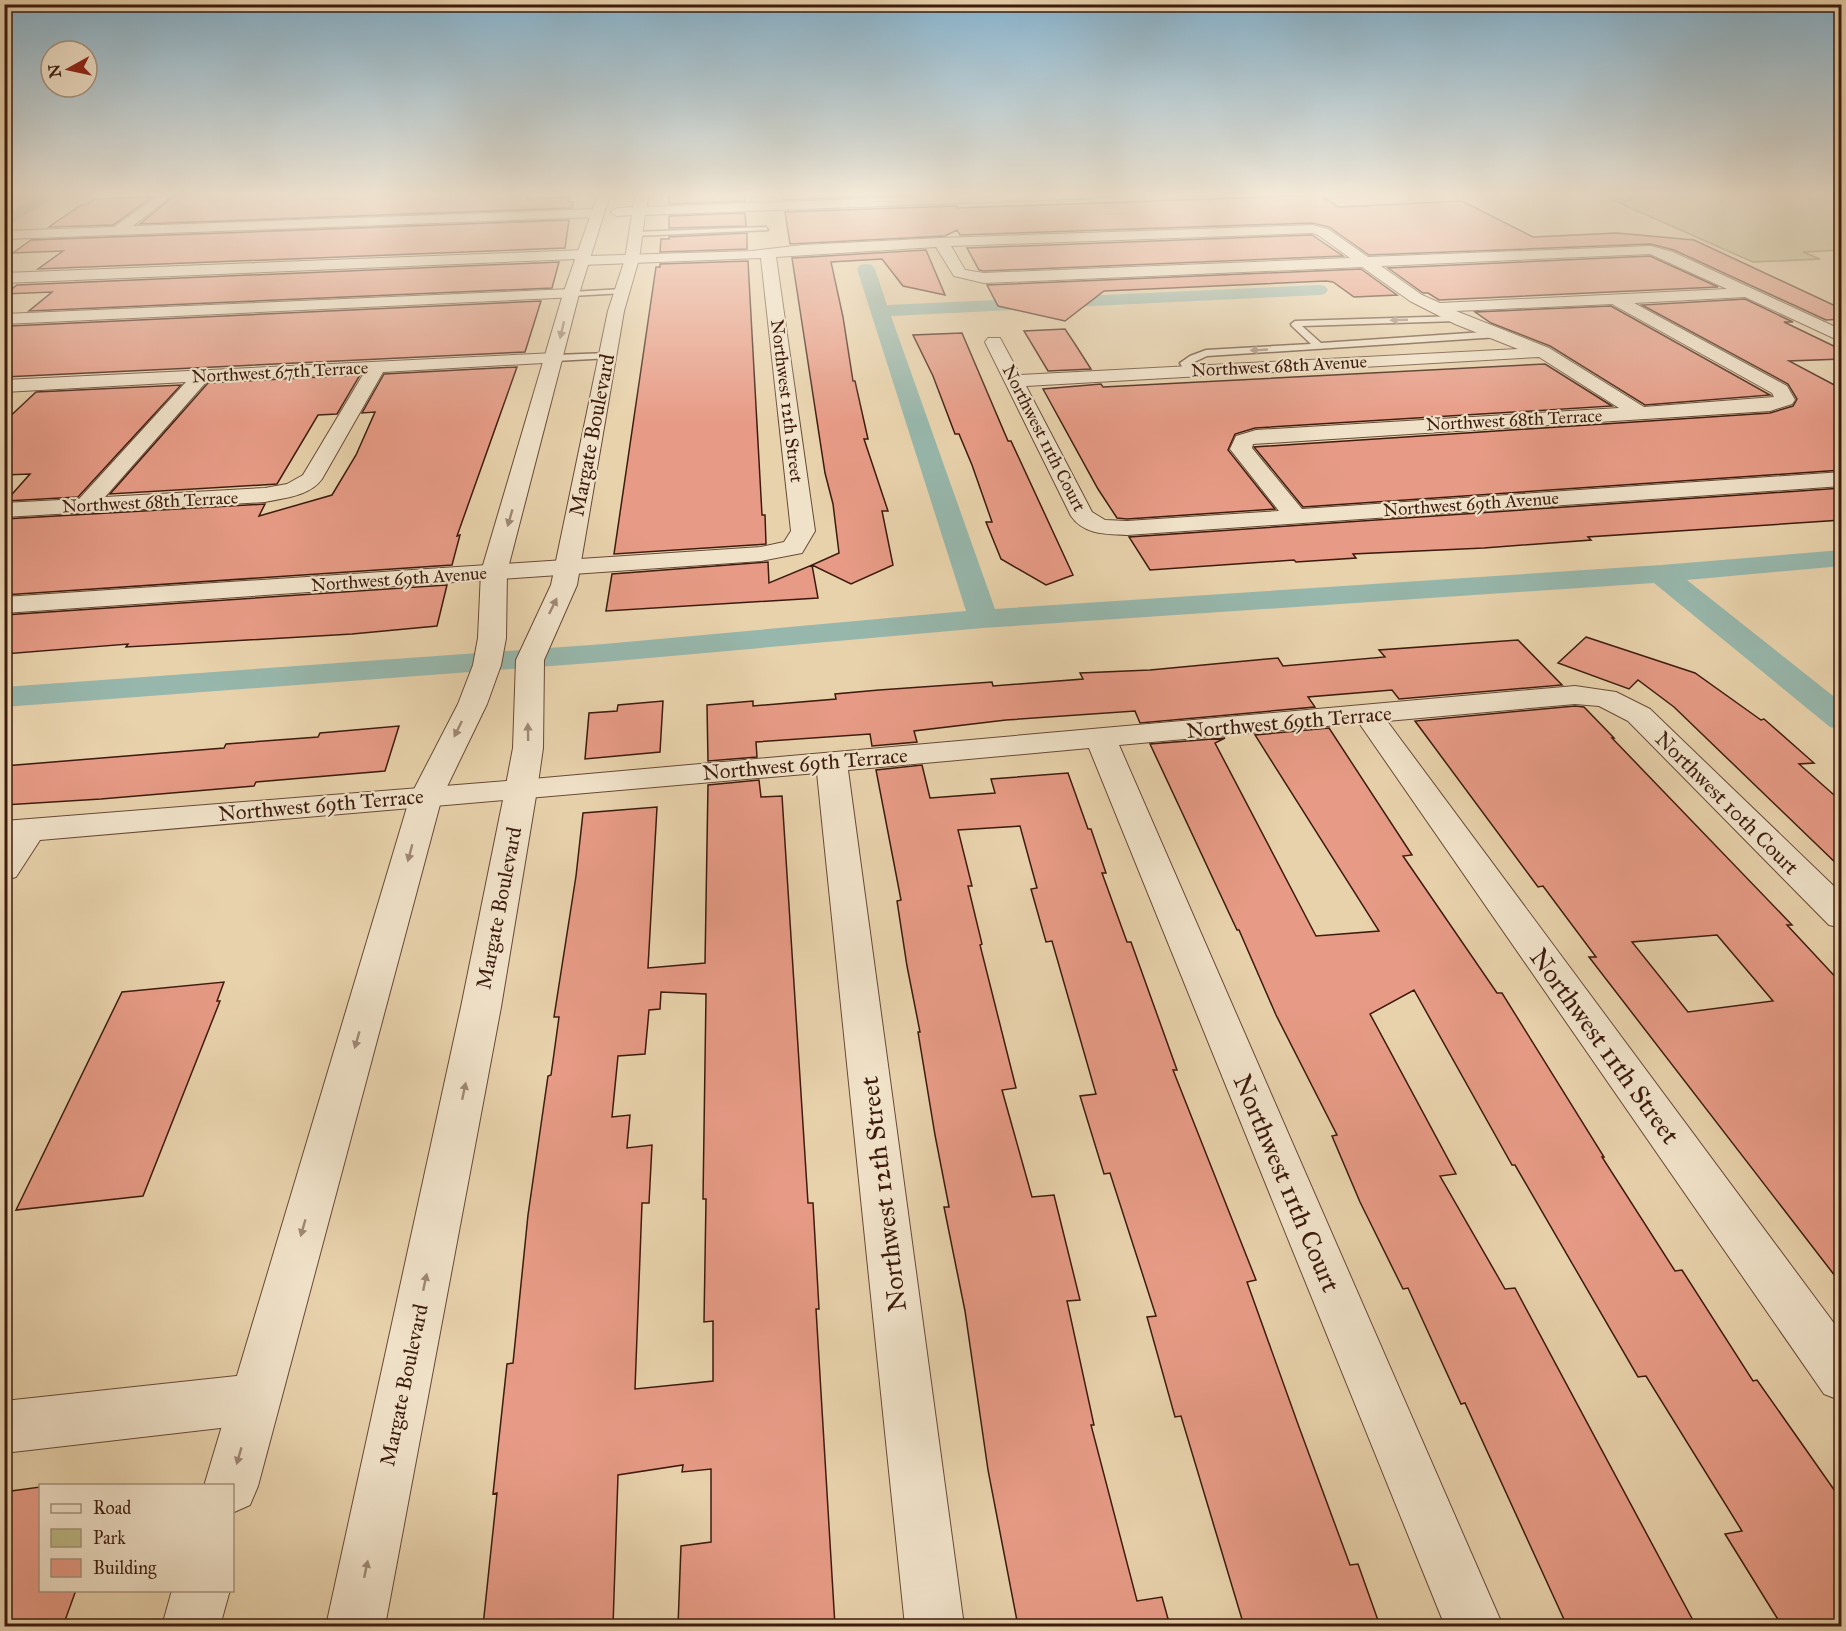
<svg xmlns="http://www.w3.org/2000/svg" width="1846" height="1631" viewBox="0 0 1846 1631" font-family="'IM FELL Great Primer',serif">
	<rect width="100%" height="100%" fill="#e8d2ac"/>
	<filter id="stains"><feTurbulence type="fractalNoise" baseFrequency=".00333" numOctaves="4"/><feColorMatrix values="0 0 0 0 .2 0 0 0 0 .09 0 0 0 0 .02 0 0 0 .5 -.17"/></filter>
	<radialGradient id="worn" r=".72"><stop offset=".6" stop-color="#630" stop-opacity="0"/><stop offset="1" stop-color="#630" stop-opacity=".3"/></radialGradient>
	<path fill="#bcba85" stroke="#7c6a4a" stroke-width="1.5" d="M 1599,194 L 1841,194 L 1841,250 L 1803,252 L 1820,259 L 1753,262 Z"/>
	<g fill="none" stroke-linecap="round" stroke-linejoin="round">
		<path fill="#97b7ac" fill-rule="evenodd" d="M 42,194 L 59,194 L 4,228 L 4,216 Z
			M 866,264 L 872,265 L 875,269 L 887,305 L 1319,285 L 1325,286 L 1328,290 L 1325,294 L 1319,295 L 891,316 L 995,609 L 1661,565 L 1842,550 L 1842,566 L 1687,580 L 1842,703 L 1842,730 L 1830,727 L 1654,583 L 983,628 L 604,662 L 4,707 L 4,687 L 604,644 L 966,611 L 857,269 L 860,265 Z"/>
	</g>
	<path fill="#e79b86" stroke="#3d1b0e" stroke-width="1.5" fill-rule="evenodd" d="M 244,194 L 527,194 L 527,199 L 569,197 L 568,202 L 573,202 L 572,208 L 140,224 L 174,196 Z
		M 674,194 L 744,194 L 745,201 L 669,204 L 669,197 L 674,197 Z
		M 782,194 L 930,194 L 783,200 Z
		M 1319,195 L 1339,207 L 1462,201 L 1533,237 L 1617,233 L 1694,240 L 1842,309 L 1842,319 L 1826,320 L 1674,250 L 1651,244 L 1369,255 L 1329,227 L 1312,223 L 960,235 L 957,230 L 945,236 L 790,244 L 785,212 L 957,206 L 957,208 Z
		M 152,197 L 113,225 L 49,227 L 81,205 L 86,205 L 95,199 Z
		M 745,213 L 746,226 L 669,228 L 669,216 Z
		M 569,220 L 565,248 L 38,269 L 63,251 L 13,253 L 31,240 Z
		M 747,233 L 747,249 L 660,252 L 661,239 L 669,239 L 669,237 Z
		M 1312,235 L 1343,256 L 984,271 L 979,270 L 967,248 Z
		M 926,250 L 945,295 L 903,286 L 882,259 L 831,262 L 843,317 L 853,381 L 855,381 L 868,439 L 864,439 L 888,511 L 882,511 L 893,565 L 851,584 L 812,565 L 839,553 L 833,504 L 825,473 L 792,258 Z
		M 1650,256 L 1718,287 L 1439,300 L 1428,293 L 1423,293 L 1388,268 Z
		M 748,261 L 762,515 L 765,515 L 766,544 L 614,554 L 656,267 L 660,267 L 660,264 Z
		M 559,262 L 552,288 L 29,311 L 52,292 L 5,294 L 17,285 Z
		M 1361,269 L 1397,295 L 1354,297 L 1333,282 L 1326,281 L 1104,291 L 1065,321 L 998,306 L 987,285 Z
		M 1745,299 L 1793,322 L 1784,322 L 1842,350 L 1842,359 L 1789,361 L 1842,389 L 1842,470 L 1303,507 L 1254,447 L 1770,413 L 1793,406 L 1797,399 L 1788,384 L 1642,305 Z
		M 541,301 L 525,352 L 4,377 L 4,331 L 10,326 Z
		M 1611,306 L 1770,395 L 1645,405 L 1550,346 L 1491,323 L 1475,312 Z
		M 1065,329 L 1075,344 L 1091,369 L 1048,371 L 1024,331 Z
		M 962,333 L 1008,441 L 1011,441 L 1073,575 L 1046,585 L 1001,559 L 986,522 L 992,522 L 972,465 L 959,434 L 955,434 L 933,376 L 913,335 Z
		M 1545,364 L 1612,406 L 1255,428 L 1235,434 L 1228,450 L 1275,509 L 1127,519 L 1117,518 L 1098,489 L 1043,389 L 1101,384 L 1103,387 Z
		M 517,367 L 457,536 L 460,535 L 452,565 L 4,595 L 4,519 L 265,504 L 259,516 L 332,495 L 356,455 L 375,412 L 362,413 L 384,374 Z
		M 360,375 L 337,414 L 318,415 L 277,484 L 110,494 L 208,383 Z
		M 181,385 L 78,497 L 6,501 L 30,474 L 4,475 L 4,422 L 36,392 Z
		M 1842,488 L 1842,520 L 1588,537 L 1591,540 L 1484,548 L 1353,554 L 1356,558 L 1296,562 L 1294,560 L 1150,570 L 1129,537 Z
		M 768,562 L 769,583 L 812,565 L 818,598 L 606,611 L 612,574 Z
		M 447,585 L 437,626 L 352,634 L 126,647 L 128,644 L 4,654 L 4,615 Z
		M 1586,637 L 1695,673 L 1761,720 L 1764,719 L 1814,763 L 1799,764 L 1842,802 L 1842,869 L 1674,707 L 1638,680 L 1629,689 L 1558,663 Z
		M 1518,640 L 1562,685 L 1399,699 L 1392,690 L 1308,697 L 1315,707 L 1140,723 L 1135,711 L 1006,720 L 914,731 L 917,742 L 872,746 L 870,734 L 756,742 L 757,757 L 708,761 L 707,705 L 753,701 L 753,706 L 836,699 L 835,694 L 879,690 L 992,682 L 993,686 L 1083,679 L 1080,673 L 1150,670 L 1278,658 L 1283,666 L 1385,657 L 1379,650 Z
		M 663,701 L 660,752 L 585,759 L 589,713 L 617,711 L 618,705 Z
		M 1575,706 L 1584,707 L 1614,738 L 1612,738 L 1792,925 L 1787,925 L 1842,984 L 1842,1285 L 1589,957 L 1596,957 L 1543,886 L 1538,887 L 1415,721 ZM 1717,935 L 1773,1001 L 1688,1012 L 1632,942 Z
		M 399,726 L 385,771 L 256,782 L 254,786 L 101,799 L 4,805 L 4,766 L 224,748 L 226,744 L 318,737 L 320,733 Z
		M 1329,728 L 1412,855 L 1403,856 L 1497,993 L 1502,993 L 1604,1157 L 1602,1157 L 1675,1271 L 1682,1270 L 1753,1381 L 1757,1380 L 1842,1501 L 1842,1626 L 1782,1626 L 1725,1534 L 1742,1531 L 1646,1376 L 1638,1377 L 1515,1165 L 1512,1165 L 1414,990 L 1370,1014 L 1456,1174 L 1440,1176 L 1505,1289 L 1515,1288 L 1696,1626 L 1567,1626 L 1465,1403 L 1461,1404 L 1408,1288 L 1403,1289 L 1360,1202 L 1332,1136 L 1337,1135 L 1276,1015 L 1239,930 L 1237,930 L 1150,744 L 1225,738 L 1215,743 L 1316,936 L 1379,931 L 1255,735 Z
		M 922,765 L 930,798 L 995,793 L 991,779 L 1068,773 L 1088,829 L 1091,829 L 1106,873 L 1102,873 L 1127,942 L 1131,942 L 1177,1070 L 1173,1070 L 1256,1280 L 1247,1282 L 1299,1427 L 1350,1565 L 1358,1564 L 1380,1626 L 1244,1626 L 1181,1416 L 1175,1417 L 1147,1317 L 1156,1316 L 1110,1173 L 1104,1174 L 1080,1096 L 1096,1094 L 1052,941 L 1046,942 L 1031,889 L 1037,888 L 1020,826 L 958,830 L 972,886 L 968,886 L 982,944 L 980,945 L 1016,1088 L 1002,1090 L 1032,1197 L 1054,1195 L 1080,1300 L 1067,1301 L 1094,1425 L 1091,1425 L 1137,1601 L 1162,1597 L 1170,1626 L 1018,1626 L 988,1470 L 965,1311 L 944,1207 L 949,1207 L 935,1135 L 918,1032 L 920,1032 L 907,966 L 897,901 L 901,900 L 876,770 Z
		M 759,780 L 761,797 L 782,796 L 808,1203 L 813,1203 L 819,1309 L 816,1309 L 835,1626 L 678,1626 L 681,1546 L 711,1542 L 711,1469 L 682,1472 L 683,1465 L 618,1475 L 613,1626 L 483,1626 L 497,1493 L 493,1494 L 507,1364 L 513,1363 L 528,1215 L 548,1076 L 551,1075 L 559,1017 L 554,1017 L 576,876 L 583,813 L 657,807 L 648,968 L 705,963 L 708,785 ZM 661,992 L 706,994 L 703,1199 L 706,1199 L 704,1322 L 713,1321 L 713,1381 L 635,1389 L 642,1203 L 649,1203 L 652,1145 L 627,1148 L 630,1115 L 612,1117 L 618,1056 L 645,1054 L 649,1010 L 660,1009 Z
		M 224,982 L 217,1001 L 220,1001 L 143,1196 L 16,1210 L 122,992 Z
		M 40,1487 L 40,1590 L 76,1590 L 63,1626 L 4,1626 L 4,1492 Z"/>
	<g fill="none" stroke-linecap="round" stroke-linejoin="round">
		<g stroke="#684936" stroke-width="3">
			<path id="service" d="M 1611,194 L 1620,194 L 1630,199 L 1625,200 Z
				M 766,227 L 768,230 L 635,236 L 631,234 L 635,232 Z
				M 622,289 L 626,291 L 625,293 L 571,296 L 567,294 L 571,292 Z
				M 1460,316 L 1461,318 L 1457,321 L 1302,326 L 1321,343 L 1499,331 L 1503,334 L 1499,337 L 1207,356 L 1190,364 L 1194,372 L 1189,375 L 1186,374 L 1180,363 L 1190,356 L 1206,350 L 1311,344 L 1292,326 L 1291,324 L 1295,321 Z
				M 608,353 L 611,354 L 611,358 L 555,361 L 550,358 L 555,355 Z"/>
		</g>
		<g stroke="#684936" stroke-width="2">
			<path id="minor" d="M 160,194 L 174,194 L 133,226 L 597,209 L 604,213 L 597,217 L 4,239 L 4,231 L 114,227 Z
				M 1312,225 L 1328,229 L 1368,257 L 1651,246 L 1673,252 L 1842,330 L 1842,342 L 1745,297 L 1634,303 L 1787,386 L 1795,400 L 1792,404 L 1770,411 L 1253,444 L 1252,448 L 1302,509 L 1842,472 L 1842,486 L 1127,535 C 1106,534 1084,535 1071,516 L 985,342 L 988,338 L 1000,338 L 1020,375 L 1518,349 L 1455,324 L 1410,301 L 1362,267 L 984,283 L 954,276 L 936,247 L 776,257 L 815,531 L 802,553 L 761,561 L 4,613 L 4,597 L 761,547 L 784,542 L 791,531 L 761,258 L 582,265 L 577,264 L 575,261 L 576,259 L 4,283 L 4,273 L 584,250 L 589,251 L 590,256 L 752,251 L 803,245 L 941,238 ZM 1312,233 L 1318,235 L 1350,258 L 984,273 L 965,270 L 951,246 ZM 1650,254 L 1727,289 L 1440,303 L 1422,295 L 1381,266 ZM 1612,304 L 1772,393 L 1774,397 L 1644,407 L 1549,348 L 1456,311 ZM 1539,357 L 1619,408 L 1256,430 L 1236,436 L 1230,449 L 1279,511 L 1127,521 L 1105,520 L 1092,512 L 1026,386 Z
				M 571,289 L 579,294 L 577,297 L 4,324 L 4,314 Z
				M 555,353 L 561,354 L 564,358 L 561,362 L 383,372 L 322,479 C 310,496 284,498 265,502 L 4,517 L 4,503 L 79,499 L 186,382 L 4,392 L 4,380 ZM 364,373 L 303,475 L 287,484 L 265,488 L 105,497 L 207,381 Z
				M 1575,686 L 1616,692 L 1650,709 L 1842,894 L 1842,928 L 1829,925 L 1628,721 L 1599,706 L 1575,704 L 1387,721 L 1842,1334 L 1842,1401 L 1824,1394 L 1359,723 L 1119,745 L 1503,1626 L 1445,1626 L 1089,748 L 848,770 L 964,1626 L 905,1626 L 817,773 L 40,840 L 16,877 L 4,880 L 4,821 L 521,780 Z
				M 255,1374 L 273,1381 L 281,1399 L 273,1417 L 255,1424 L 4,1453 L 4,1401 Z"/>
		</g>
		<g stroke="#684936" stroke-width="2">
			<path id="tertiary" d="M 598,194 L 610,194 L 579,294 L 507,572 L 506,638 L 501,665 L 487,704 L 442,797 L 258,1486 L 250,1505 L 232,1513 L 232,1486 L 204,1486 L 410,797 L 458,704 L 473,665 L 478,638 L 481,572 L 563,294 Z
				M 636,194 L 648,194 L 647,207 L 992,194 L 1104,194 L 1098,198 L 645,215 L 639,259 L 624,311 L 577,585 L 544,660 L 543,748 L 537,790 L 501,1007 L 385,1626 L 326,1626 L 461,1007 L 505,790 L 513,748 L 516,660 L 551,585 L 608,311 L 625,259 L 632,215 L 617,216 L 610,212 L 617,208 L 633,207 Z
				M 172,1590 L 230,1590 L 220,1626 L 162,1626 Z"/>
		</g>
		<use href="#service" fill="#f0e2c9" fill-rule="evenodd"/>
		<use href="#minor" fill="#f0e2c9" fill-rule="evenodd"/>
		<use href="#tertiary" fill="#f0e2c9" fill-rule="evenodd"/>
	</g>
	<defs><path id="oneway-solid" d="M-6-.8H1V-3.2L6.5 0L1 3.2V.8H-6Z" transform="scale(1.5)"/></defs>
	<g fill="#9f8875">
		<use href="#oneway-solid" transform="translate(1399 320) rotate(178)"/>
		<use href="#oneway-solid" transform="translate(562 330) rotate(103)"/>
		<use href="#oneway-solid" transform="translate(1259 350) rotate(177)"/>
		<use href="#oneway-solid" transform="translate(510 518) rotate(106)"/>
		<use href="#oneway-solid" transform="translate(553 606) rotate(-64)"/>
		<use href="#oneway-solid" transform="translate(458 729) rotate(116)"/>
		<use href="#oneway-solid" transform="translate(528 732) rotate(-91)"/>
		<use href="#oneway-solid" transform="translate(410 853) rotate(105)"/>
		<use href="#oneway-solid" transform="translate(357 1040) rotate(106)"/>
		<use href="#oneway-solid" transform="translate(464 1091) rotate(-78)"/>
		<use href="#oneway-solid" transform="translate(303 1228) rotate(106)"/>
		<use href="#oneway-solid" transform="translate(425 1282) rotate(-78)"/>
		<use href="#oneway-solid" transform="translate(239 1456) rotate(106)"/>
		<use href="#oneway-solid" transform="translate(366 1569) rotate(-78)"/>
	</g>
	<linearGradient id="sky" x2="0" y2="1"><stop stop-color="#87b5d0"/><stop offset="0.46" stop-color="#f5ebda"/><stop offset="1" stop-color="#f5ebda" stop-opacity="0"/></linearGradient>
	<rect width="1846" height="422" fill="url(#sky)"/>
	<g text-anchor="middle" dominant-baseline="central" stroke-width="4.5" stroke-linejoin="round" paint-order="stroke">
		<g font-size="18" fill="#3d1b0e" stroke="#f0e2c9">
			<text transform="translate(1279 366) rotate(-3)">Northwest 68th Avenue</text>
			<text transform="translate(280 372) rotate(-3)">Northwest 67th Terrace</text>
			<text transform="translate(787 401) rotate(83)">Northwest 12th Street</text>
			<text transform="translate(1514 420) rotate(-3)">Northwest 68th Terrace</text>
			<text transform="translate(1044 438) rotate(63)">Northwest 11th Court</text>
			<text transform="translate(150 502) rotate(-3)">Northwest 68th Terrace</text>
			<text transform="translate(1471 504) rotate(-4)">Northwest 69th Avenue</text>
			<text transform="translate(399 579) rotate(-4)">Northwest 69th Avenue</text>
		</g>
		<g font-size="21" fill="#3d1b0e" stroke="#f0e2c9">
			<text transform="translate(592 435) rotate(-79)">Margate Boulevard</text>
			<text transform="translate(1289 722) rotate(-5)">Northwest 69th Terrace</text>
			<text transform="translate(805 764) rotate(-5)">Northwest 69th Terrace</text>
			<text transform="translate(1727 803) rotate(45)">Northwest 10th Court</text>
			<text transform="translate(321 805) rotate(-5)">Northwest 69th Terrace</text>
			<text transform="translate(499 908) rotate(-79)">Margate Boulevard</text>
			<text transform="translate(404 1385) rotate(-78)">Margate Boulevard</text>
		</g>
		<g font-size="26" fill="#3d1b0e" stroke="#f0e2c9">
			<text transform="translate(1605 1046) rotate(54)">Northwest 11th Street</text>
			<text transform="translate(1287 1183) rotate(67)">Northwest 11th Court</text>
			<text transform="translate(883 1194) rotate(-97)">Northwest 12th Street</text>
		</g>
	</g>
	<rect width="1846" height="1631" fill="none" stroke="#e8d2ac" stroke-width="24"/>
	<rect x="6" y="6" width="1834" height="1619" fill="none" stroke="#3d1b0e" stroke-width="3"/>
	<rect x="12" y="12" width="1822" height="1607" fill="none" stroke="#3d1b0e" stroke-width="1.5"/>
	<rect x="39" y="1484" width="195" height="108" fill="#f0e2c9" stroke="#a8927e" stroke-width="1.5"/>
	<rect x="51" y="1504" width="30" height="9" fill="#f0e2c9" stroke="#a8927e" stroke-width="1.5"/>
	<text x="93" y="1514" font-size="18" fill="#3d1b0e">Road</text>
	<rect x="51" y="1529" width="30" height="18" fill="#bcba85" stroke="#a8927e" stroke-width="1.5"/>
	<text x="93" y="1544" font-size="18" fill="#3d1b0e">Park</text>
	<rect x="51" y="1559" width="30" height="18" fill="#e79b86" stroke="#a8927e" stroke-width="1.5"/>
	<text x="93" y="1574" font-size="18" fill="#3d1b0e">Building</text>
	<g transform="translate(69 69) rotate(262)"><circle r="28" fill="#f0e2c9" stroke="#a8927e" stroke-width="1.5"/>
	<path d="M0-4.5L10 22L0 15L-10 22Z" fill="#8f2418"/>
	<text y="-9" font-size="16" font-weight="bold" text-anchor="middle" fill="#3d1b0e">N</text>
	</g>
	<rect width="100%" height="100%" filter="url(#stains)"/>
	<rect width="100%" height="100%" fill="url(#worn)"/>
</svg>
